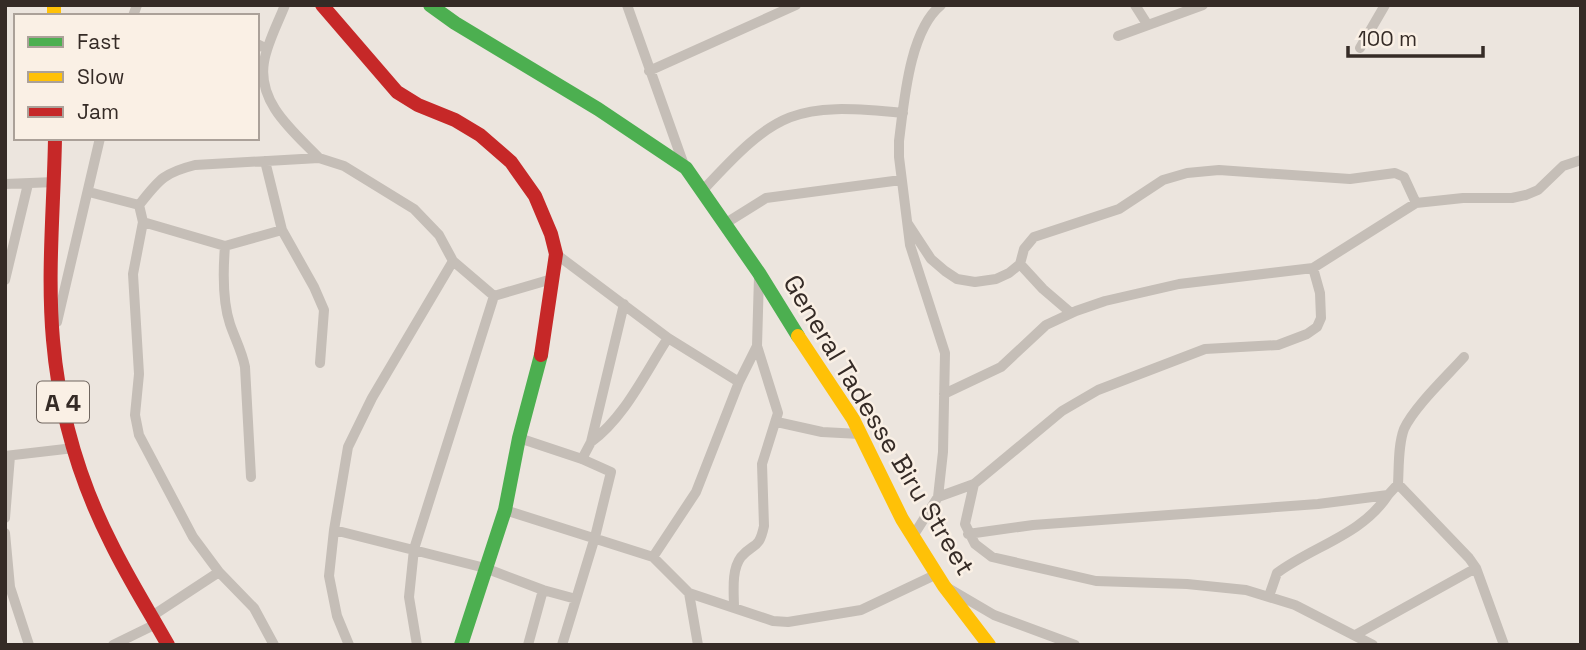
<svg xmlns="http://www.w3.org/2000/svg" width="1586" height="650" viewBox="0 0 1586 650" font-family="'Space Grotesk',sans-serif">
	<rect width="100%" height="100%" fill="#ece5de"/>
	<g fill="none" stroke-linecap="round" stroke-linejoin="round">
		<path stroke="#c5beb7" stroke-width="10" d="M 285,5 C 278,23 267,43 264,62 C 257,103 294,132 319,158
			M 627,5 L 685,168
			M 1135,5 L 1147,24
			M 133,16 L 137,5
			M 1118,36 L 1203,5
			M 257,44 L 267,49
			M 1360,48 L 1385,5
			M 649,71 L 796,5
			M 265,161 L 282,230 L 314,287 L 324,310 L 320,363
			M 5,184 L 55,182
			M 703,190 C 777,110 794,102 903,113
			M 89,192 L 139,205
			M 139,205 C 159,180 163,173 195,165 L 319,158 L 344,166 L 414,209 L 439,235 L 453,261 L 494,296 L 552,279
			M 139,205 L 143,222 L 133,274 L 139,374 L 135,415 L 139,435 L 193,537 L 219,572 L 254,608 L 274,645
			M 143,222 L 225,246 L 282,230
			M 726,223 L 766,198 L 901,180
			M 908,224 L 931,259 L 945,271 L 957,279 L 975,282 L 996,279 L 1009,273 L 1020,264 L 1024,249 L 1034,237 L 1119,209 L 1163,180 L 1187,173 L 1219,170 L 1350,179 L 1395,173 L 1404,177 L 1416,203
			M 225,246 C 223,271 222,300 230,324 C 235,339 242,351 245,367 L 251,477
			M 556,254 L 668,338 L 739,382
			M 1020,264 L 1043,289 L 1071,313
			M 5,280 L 28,184
			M 57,322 L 100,138
			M 944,394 L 1001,367 L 1046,325 L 1076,311 L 1105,301 L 1179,284 L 1313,268 L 1416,203 L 1463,198 L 1512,198 L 1526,195 L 1538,190 L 1563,166 L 1581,160
			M 777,422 L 822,432 L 860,434
			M 519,438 L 582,459 L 611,472 L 595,537 L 562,645
			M 591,442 C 625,417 645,373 668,338
			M 5,456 L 74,448
			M 582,459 L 591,442 L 624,304
			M 974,484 L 965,524 L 975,544 L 992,557 L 1096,581 L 1187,584 L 1246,590 L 1295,605 L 1373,645
			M 1398,484 L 1469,558 L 1476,568 L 1504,645
			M 938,497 L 974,484 L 1062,411 L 1098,390 L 1205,349 L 1278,345 L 1307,334 L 1317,327 L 1321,318 L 1320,293 L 1313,268
			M 505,510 L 653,557 L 689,593 L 773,621 L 788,622 L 861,610 L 937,574
			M 5,518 L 10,456
			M 334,530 L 485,568 L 543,590 L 528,645
			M 5,533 L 10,587 L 29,645
			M 968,534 L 1033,525 L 1318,504 L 1388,495 L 1398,484 C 1399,467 1398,445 1404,429 C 1414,407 1447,376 1464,357
			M 913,536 L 938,497 L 943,452 L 945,353 L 910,245 L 899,157 L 899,141 C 904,103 909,31 941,5
			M 653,557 L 696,492 L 739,382 L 757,346
			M 948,588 L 994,615 L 1075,645
			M 543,590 L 576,599
			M 689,593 L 698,645
			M 1269,596 L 1277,573 C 1313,546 1362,535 1388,495
			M 734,608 C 734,593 731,570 741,557 C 754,542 759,550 764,526 L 762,464 L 778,413 L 757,346 L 759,276
			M 152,616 L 219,572
			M 1357,634 L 1476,568
			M 113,645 L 156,624
			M 349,645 L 337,616 L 329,576 L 334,530 L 348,447 L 372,398 L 453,261
			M 417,645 L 409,597 L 414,549 L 494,296"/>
		<path stroke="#4caf50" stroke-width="14" d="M 430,5 L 455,23 L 598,109 L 686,168 L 759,273 L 798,336
			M 461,645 L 505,510 L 519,438 L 541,355"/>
		<path stroke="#ffc107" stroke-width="14" d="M 54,5 L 54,16
			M 798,336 L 853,419 L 902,519 L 944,586 L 989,645"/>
		<path stroke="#c62828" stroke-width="14" d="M 322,5 L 397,92 L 418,105 L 455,120 L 480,135 L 511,162 L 535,196 L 551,234 L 556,254 L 541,355
			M 55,138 C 54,205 47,273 53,340 C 59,410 79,480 111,543 C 128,578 149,611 168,645"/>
	</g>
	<g text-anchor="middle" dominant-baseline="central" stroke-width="5" stroke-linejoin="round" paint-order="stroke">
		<rect fill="#faf0e5" stroke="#70665f" stroke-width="2" x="37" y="381.5" width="52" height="41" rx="5"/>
		<g font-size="24" font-weight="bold" fill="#352b26">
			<text x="63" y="402">A 4</text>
		</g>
		<g font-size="26" fill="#352b26" stroke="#faf0e5">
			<text transform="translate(879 425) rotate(59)">General Tadesse Biru Street</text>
		</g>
	</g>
	<rect width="1586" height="650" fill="none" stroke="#352b26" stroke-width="14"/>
	<rect x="14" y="14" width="245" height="126" fill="#faf0e5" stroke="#aba199" stroke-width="2"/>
	<rect x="28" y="37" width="35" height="10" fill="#4caf50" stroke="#aba199" stroke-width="2"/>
	<text x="77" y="49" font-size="21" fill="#352b26">Fast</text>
	<rect x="28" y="72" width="35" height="10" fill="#ffc107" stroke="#aba199" stroke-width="2"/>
	<text x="77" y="84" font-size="21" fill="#352b26">Slow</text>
	<rect x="28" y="107" width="35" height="10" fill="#c62828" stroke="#aba199" stroke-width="2"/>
	<text x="77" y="119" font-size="21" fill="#352b26">Jam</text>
	<path d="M1348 46v10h135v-10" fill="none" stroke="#352b26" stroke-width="3.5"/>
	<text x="1358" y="46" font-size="21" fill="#352b26" stroke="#faf0e5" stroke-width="5" paint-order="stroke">100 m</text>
</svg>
